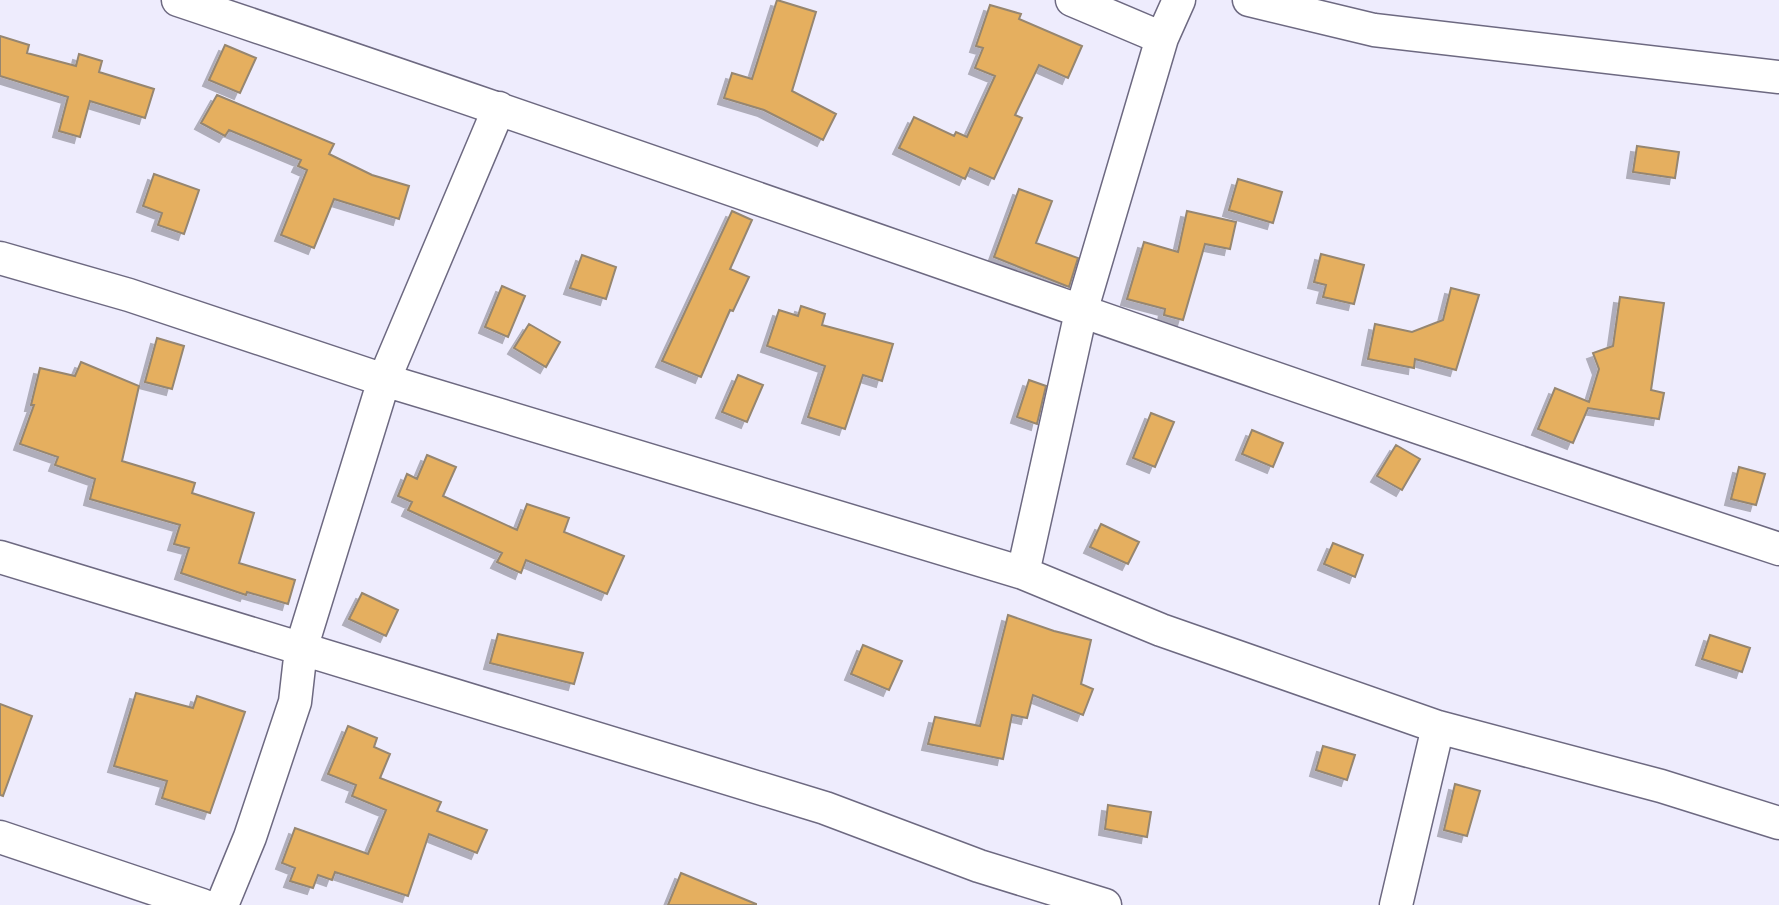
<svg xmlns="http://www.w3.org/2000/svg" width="1779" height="905" viewBox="0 0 1779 905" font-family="'Work Sans',sans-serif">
	<defs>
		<filter id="shadow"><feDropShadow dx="-6" dy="6" stdDeviation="0" flood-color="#0004"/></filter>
	</defs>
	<rect width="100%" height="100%" fill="#eeecfd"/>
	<path fill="#e5af5e" stroke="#968670" stroke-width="2" filter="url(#shadow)" d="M 777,0 L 816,12 L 792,91 L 836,114 L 823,140 L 764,110 L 724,98 L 732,73 L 752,79 Z
		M 990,5 L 1021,14 L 1019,19 L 1082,46 L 1068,78 L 1039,65 L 1015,115 L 1022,118 L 994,179 L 970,168 L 965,179 L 899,148 L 914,117 L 954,136 L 956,132 L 967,137 L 995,76 L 975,68 L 983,48 L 976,46 Z
		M 0,36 L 29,45 L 27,53 L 76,66 L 79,54 L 102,61 L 99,72 L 154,89 L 145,118 L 90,101 L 80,137 L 59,131 L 68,97 L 0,76 Z
		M 225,45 L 256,58 L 240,93 L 209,80 Z
		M 217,95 L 334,144 L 329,154 L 372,175 L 409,186 L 399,219 L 334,199 L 314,248 L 281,235 L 307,170 L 298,166 L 301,160 L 229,130 L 225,136 L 201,123 Z
		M 1637,146 L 1679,152 L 1675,178 L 1633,172 Z
		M 154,174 L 199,190 L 184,234 L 158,225 L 162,213 L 143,206 Z
		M 1238,179 L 1282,192 L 1273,223 L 1229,210 Z
		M 1019,189 L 1052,201 L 1036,243 L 1078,258 L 1069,287 L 994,257 Z
		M 732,211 L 752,220 L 730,269 L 749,277 L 733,311 L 730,310 L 701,377 L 662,361 Z
		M 1187,211 L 1236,222 L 1230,249 L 1205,244 L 1183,320 L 1164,315 L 1165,309 L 1127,299 L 1144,242 L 1178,252 Z
		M 1321,254 L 1364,265 L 1354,304 L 1323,297 L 1326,285 L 1314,282 Z
		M 582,255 L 616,267 L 606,299 L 570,288 Z
		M 502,286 L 525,296 L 508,337 L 485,327 Z
		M 1451,288 L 1479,295 L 1456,370 L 1415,359 L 1414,368 L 1368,359 L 1375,324 L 1412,332 L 1443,320 Z
		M 1620,297 L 1664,303 L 1651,390 L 1664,393 L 1659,419 L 1588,408 L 1573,443 L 1538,429 L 1555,388 L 1589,402 L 1599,369 L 1593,353 L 1613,346 Z
		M 801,306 L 825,314 L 822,325 L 893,344 L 882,381 L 863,375 L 845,429 L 808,417 L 825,366 L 767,346 L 779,310 L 798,316 Z
		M 529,324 L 560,342 L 546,367 L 514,348 Z
		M 157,338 L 184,346 L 172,389 L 145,382 Z
		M 81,362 L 139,386 L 122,461 L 195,483 L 192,493 L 254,513 L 239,563 L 295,580 L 288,604 L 247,592 L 246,595 L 181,573 L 189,548 L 174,544 L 180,525 L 90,499 L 95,479 L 55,465 L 58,457 L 20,444 L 34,405 L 31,405 L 40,368 L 75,376 Z
		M 738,375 L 763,385 L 747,422 L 722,412 Z
		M 1029,380 L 1046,386 L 1037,424 L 1017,417 Z
		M 1151,413 L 1174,422 L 1155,467 L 1133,458 Z
		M 1252,430 L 1283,443 L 1273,467 L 1242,454 Z
		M 1396,445 L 1420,459 L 1402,490 L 1377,476 Z
		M 427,455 L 456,467 L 443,496 L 517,530 L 527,504 L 569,518 L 564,532 L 624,556 L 607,594 L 526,560 L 521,573 L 497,562 L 502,553 L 408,510 L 412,502 L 398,496 L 407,474 L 417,479 Z
		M 1739,467 L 1765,474 L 1756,505 L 1731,499 Z
		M 1101,524 L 1139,542 L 1128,564 L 1090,547 Z
		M 1333,543 L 1363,555 L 1355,577 L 1324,564 Z
		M 362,593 L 398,610 L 386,636 L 349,619 Z
		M 1008,615 L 1054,631 L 1091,640 L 1081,684 L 1093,689 L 1083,715 L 1033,695 L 1027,718 L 1012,715 L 1003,759 L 928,744 L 935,717 L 980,726 Z
		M 498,634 L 583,653 L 574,684 L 490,663 Z
		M 1710,635 L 1750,648 L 1742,672 L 1702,659 Z
		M 863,645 L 902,661 L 889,690 L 851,674 Z
		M 136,693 L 193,708 L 197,696 L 245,712 L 210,813 L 162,798 L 167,781 L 114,766 Z
		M 0,704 L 32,716 L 3,796 L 0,795 Z
		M 348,726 L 377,738 L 374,747 L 390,754 L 380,778 L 441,802 L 437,811 L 487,830 L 477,853 L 429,834 L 408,896 L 335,872 L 332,880 L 318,875 L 313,888 L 290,881 L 295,868 L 282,863 L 295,828 L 368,854 L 386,810 L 352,796 L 356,785 L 328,774 Z
		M 1323,746 L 1355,755 L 1347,780 L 1316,770 Z
		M 1455,784 L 1480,791 L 1467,836 L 1444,830 Z
		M 1108,805 L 1151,812 L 1147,837 L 1105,829 Z
		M 681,873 L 756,904 L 756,905 L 668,905 Z"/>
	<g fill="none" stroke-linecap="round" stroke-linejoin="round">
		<g stroke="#6d6981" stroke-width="35">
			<path id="minor" d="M 178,0 C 713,179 1243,372 1779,549
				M 1072,0 L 1162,38
				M 1179,0 L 1162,38 L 1081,312 L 1023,573 L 1161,630 L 1438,727 L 1661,786 L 1779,823
				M 1249,0 L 1374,30 L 1779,77
				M 0,258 L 129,295 L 384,380 L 1023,573
				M 0,557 L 825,808 L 979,866 L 1105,905
				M 0,837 L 202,905
				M 222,905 L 250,837 L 295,702 L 301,649 L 384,380 L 499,108
				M 1396,905 L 1438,727"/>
		</g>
		<use href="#minor" stroke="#fff" stroke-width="32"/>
	</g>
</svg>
